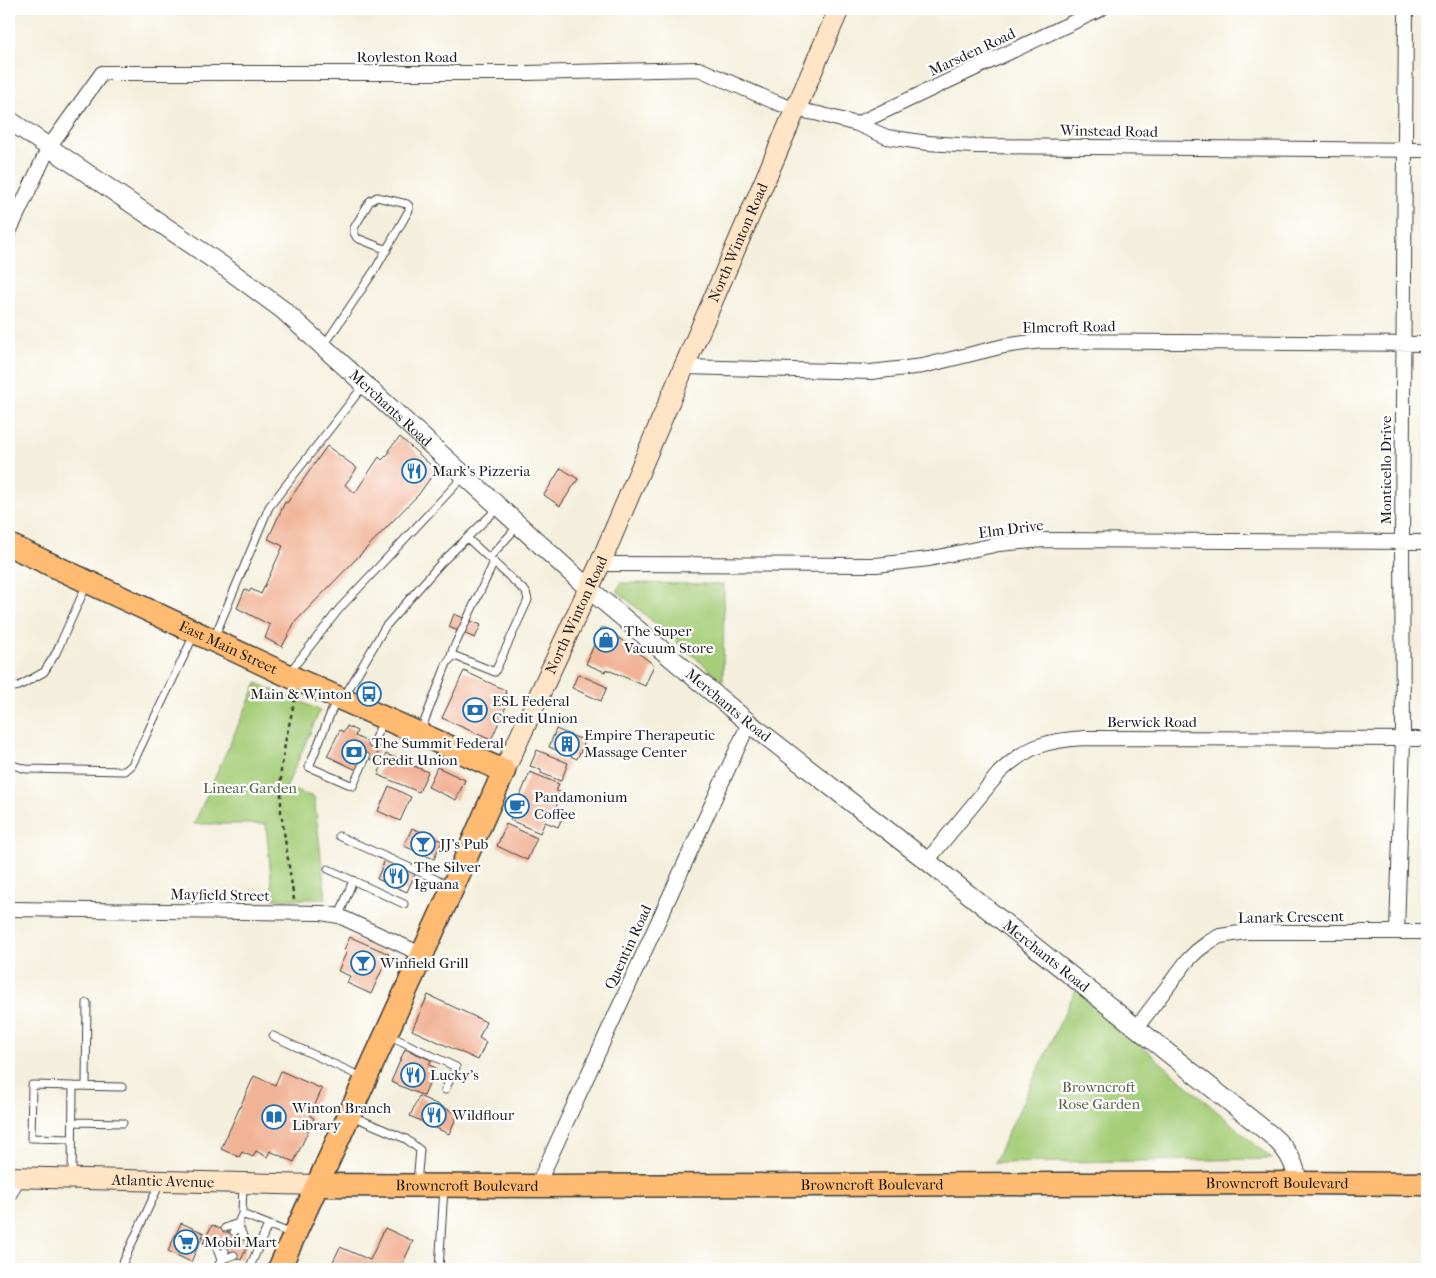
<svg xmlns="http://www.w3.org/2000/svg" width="1436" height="1278" viewBox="0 0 1436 1278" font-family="'IM FELL French Canon',serif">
	<rect width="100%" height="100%" fill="#fff"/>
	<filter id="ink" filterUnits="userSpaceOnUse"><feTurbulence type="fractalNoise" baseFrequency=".02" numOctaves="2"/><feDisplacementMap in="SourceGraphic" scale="10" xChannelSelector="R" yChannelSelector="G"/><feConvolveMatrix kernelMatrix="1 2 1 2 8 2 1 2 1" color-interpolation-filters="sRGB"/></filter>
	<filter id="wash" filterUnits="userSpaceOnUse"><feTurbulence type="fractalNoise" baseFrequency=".0096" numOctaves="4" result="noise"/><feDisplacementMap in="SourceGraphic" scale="20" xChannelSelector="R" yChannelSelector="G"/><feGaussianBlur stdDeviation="1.12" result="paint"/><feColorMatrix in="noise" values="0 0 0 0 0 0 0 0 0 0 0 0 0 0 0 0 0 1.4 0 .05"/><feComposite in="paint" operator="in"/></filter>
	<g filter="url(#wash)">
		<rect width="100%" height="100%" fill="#f4efdc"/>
		<path fill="#a6ce79" stroke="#61754a" d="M 621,583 L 724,584 L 723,681 L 617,591 Z
			M 257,683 L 320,710 L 286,788 L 314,797 L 326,899 L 273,899 L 266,824 L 194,824 Z
			M 1076,989 L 1272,1159 L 994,1163 Z"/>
		<g id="blocks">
			<path fill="#f1b396" d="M 400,437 L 436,470 L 419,494 L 295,622 L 282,647 L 265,638 L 270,625 L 237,608 L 245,589 L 249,592 L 251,589 L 261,594 L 283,546 L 268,539 L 285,502 L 287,503 L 327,446 L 357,468 L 345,485 L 355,493 L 379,457 L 382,460 L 389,453 L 389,449 Z
				M 561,468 L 578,479 L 560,506 L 544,495 Z
				M 454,614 L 481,625 L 475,638 L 449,627 Z
				M 601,628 L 606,628 L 654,665 L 645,686 L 606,669 L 605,672 L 586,664 Z
				M 464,671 L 505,690 L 508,702 L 491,740 L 442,718 Z
				M 578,674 L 607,687 L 601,701 L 572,688 Z
				M 347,726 L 357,731 L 355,736 L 380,748 L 374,761 L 364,756 L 357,770 L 327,756 L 340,730 L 344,732 Z
				M 556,729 L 585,741 L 577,759 L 549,747 Z
				M 537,750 L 568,763 L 561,781 L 541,773 L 541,770 L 530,766 Z
				M 386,754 L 428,772 L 419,792 L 378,775 Z
				M 437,767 L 465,780 L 456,800 L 428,787 Z
				M 530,772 L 559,784 L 556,791 L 562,793 L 553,814 L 562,818 L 558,827 L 545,822 L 540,833 L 510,820 Z
				M 389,786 L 411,797 L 400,821 L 378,811 Z
				M 506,824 L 537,838 L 527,860 L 497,846 Z
				M 412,828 L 442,841 L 434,859 L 404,846 Z
				M 385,860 L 415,874 L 407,892 L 377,879 Z
				M 350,937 L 389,954 L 371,994 L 347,983 L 350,976 L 338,971 L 347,951 L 344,950 Z
				M 428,995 L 486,1022 L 479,1038 L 486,1042 L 478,1060 L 412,1030 Z
				M 405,1049 L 431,1060 L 429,1065 L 436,1068 L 424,1096 L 391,1082 Z
				M 281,1071 L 322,1089 L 310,1116 L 314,1118 L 294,1162 L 270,1151 L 267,1157 L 256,1151 L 253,1157 L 242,1152 L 239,1157 L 221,1149 L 254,1076 L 275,1085 Z
				M 419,1096 L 458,1114 L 449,1134 L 410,1116 Z
				M 181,1223 L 204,1233 L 191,1262 L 168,1251 Z
				M 212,1225 L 249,1242 L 241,1260 L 203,1243 Z
				M 385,1228 L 413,1241 L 400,1269 L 333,1269 L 330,1268 L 340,1247 L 370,1260 Z"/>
		</g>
	</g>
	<g filter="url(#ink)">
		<use href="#blocks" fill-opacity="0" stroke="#3c3c39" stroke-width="1"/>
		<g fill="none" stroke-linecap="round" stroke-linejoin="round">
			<g stroke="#3c3c39" stroke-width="9">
				<path id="service" d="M 323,347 L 376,268 L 409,210 L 409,206 L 407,204 L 377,197 L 370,201 L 354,228 L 354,233 L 357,238 L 387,250
					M 467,538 L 489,558 L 518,526
					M 214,638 L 269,507 L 364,385
					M 450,659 L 453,649 L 494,562
					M 289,673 L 340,608 L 464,476
					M 9,688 L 19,686 L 44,672 L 56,653 L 87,584
					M 344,697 L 385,627 L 441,563 L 499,507
					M 336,700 L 309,767 L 353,786 L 366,757
					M 421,730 L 447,663 L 451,658 L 455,656 L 495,672 L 528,600 L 526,592 L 489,558
					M 372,744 L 383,722
					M 9,764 L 26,769 L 125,771 L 132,765 L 194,635
					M 339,836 L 451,886
					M 328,869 L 404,904
					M 339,916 L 353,880
					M 388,1035 L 456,1067 L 445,1090
					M 273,1036 L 364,1078
					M 86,1086 L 87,1003
					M 352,1116 L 406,1139 L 420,1150 L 417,1183
					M 73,1122 L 123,1123
					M 72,1139 L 31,1138 L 32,1085 L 73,1086
					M 72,1177 L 73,1086 L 122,1087
					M 242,1214 L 292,1234
					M 225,1228 L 238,1223 L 243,1236
					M 234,1232 L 242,1214 L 243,1184
					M 216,1246 L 221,1260 L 234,1255
					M 120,1269 L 160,1183
					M 217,1269 L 225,1251
					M 249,1269 L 268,1225
					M 439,1269 L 444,1188"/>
			</g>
			<g stroke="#3c3c39" stroke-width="16">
				<path id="minor" d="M 857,124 L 1101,9
					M 9,232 L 49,147 L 102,73 L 527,73 L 699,69 L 775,102 L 794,109 L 819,114 L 857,124 L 887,137 L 928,143 L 973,146 L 1427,150
					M 684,367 L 871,372 L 923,366 L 1004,346 L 1025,343 L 1043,341 L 1427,344
					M 600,564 L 876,565 L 929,559 L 999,544 L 1044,540 L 1427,542
					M 927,861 L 999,773 C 1027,746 1047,740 1085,738 L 1427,739
					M 9,909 L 322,913 L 339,916 L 421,954
					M 1397,932 L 1403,739 L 1402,541 L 1406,9
					M 1137,1027 L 1187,961 L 1197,951 L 1209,942 L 1220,936 L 1246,932 L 1427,932
					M 537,1186 L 749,723
					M 9,1195 L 18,1177"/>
			</g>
			<g stroke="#3c3c39" stroke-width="20">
				<g id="tertiary">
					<path id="s1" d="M 9,120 L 226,268 L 283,310 L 589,589 L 749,723 L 927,861 L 1271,1135 C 1286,1148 1297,1163 1297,1183"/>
				</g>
			</g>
			<g stroke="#3c3c39" stroke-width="22">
				<g id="secondary">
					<path id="s2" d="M 504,771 L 600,564 L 684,367 L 839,9"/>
					<path id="s3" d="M 9,1177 L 317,1185"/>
				</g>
			</g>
			<g stroke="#3c3c39" stroke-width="25">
				<g id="primary">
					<path id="s4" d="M 9,545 L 287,675 L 504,771 L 453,887 L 279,1269"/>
					<path id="s5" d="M 317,1185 L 537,1186 L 1297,1183 L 1427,1184"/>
				</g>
			</g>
			<path stroke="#3c3c39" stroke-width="2.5" stroke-dasharray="4 4" stroke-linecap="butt" d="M 294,900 L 281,812 L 281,770 L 286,738 L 295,699"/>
			<use href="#service" stroke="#fff" stroke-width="7"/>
			<use href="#minor" stroke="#fff" stroke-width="14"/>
			<use href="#tertiary" stroke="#fff" stroke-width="18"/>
			<use href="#secondary" stroke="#ffe4c6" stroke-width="20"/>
			<use href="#primary" stroke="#ffbb71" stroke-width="22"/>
		</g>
	</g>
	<defs>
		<g id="restaurant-ring" transform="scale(1.25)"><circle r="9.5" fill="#fff" stroke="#1f6fb2" stroke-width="1.5"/><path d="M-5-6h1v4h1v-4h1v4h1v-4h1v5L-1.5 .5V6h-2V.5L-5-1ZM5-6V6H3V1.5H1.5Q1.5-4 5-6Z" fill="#1f6fb2"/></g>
		<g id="shop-ring" transform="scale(1.25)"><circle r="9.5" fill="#fff" stroke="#1f6fb2" stroke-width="1.5"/><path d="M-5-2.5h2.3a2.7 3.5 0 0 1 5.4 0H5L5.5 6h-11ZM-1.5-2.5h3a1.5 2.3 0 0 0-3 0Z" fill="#1f6fb2"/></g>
		<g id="bus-ring" transform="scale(1.25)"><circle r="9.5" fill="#fff" stroke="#1f6fb2" stroke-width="1.5"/><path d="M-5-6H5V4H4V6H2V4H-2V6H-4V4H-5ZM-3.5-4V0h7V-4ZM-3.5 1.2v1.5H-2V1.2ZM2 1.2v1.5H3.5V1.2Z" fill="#1f6fb2"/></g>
		<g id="bank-ring" transform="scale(1.25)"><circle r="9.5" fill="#fff" stroke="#1f6fb2" stroke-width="1.5"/><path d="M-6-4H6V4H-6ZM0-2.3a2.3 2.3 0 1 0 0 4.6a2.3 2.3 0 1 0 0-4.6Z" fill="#1f6fb2"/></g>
		<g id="building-ring" transform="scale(1.25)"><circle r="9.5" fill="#fff" stroke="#1f6fb2" stroke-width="1.5"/><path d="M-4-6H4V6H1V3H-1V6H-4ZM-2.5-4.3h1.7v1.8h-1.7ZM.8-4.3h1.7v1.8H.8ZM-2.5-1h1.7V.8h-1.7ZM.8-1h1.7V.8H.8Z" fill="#1f6fb2"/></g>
		<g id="cafe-ring" transform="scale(1.25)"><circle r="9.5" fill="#fff" stroke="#1f6fb2" stroke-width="1.5"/><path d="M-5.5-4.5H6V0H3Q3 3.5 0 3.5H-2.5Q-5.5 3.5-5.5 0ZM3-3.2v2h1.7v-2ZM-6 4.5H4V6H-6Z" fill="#1f6fb2"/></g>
		<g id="bar-ring" transform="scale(1.25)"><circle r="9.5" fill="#fff" stroke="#1f6fb2" stroke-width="1.5"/><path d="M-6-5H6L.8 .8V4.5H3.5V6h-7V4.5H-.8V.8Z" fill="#1f6fb2"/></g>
		<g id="library-ring" transform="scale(1.25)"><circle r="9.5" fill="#fff" stroke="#1f6fb2" stroke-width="1.5"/><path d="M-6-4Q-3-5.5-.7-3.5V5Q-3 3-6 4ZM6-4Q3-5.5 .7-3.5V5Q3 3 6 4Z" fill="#1f6fb2"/></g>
		<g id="supermarket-ring" transform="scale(1.25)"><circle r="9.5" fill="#fff" stroke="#1f6fb2" stroke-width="1.5"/><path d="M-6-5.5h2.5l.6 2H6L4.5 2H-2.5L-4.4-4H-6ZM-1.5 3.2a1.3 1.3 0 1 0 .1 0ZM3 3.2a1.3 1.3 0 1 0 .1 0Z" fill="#1f6fb2"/></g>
	</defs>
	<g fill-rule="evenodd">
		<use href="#restaurant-ring" x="414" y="471"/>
		<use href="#shop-ring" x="606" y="640"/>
		<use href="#bus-ring" x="369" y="694"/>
		<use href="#bank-ring" x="475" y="710"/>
		<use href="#building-ring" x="567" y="744"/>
		<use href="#bank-ring" x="354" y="752"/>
		<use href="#cafe-ring" x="517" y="806"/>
		<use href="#bar-ring" x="423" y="844"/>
		<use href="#restaurant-ring" x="396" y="876"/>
		<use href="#bar-ring" x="363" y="963"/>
		<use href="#restaurant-ring" x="413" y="1075"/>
		<use href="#restaurant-ring" x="434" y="1115"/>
		<use href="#library-ring" x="274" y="1117"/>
		<use href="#supermarket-ring" x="186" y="1242"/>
	</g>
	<g text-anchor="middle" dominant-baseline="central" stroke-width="4.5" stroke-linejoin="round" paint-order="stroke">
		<g font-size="15" fill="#1c1c1c" stroke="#fff">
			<text transform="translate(972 52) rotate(-25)">Marsden Road</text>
			<text x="407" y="57">Royleston Road</text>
			<text transform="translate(1109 131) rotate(1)">Winstead Road</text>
			<text stroke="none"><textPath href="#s2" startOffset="578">North Winton Road</textPath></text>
			<text transform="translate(1069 327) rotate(-1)">Elmcroft Road</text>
			<text stroke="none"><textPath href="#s1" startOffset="479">Merchants Road</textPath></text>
			<text transform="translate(1386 470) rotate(-90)">Monticello Drive</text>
			<text transform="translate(1011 529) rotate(-7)">Elm Drive</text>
			<text stroke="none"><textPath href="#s2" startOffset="172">North Winton Road</textPath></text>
			<text stroke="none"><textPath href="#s4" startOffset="242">East Main Street</textPath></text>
			<text stroke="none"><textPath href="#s1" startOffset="929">Merchants Road</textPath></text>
			<text x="1152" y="722">Berwick Road</text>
			<text transform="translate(220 895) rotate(1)">Mayfield Street</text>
			<text transform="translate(1291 917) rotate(-1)">Lanark Crescent</text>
			<text transform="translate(628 947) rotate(-65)">Quentin Road</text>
			<text stroke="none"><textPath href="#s1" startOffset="1334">Merchants Road</textPath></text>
			<text stroke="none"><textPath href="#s3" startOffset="154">Atlantic Avenue</textPath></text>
			<text stroke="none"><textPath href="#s5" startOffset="960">Browncroft Boulevard</textPath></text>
			<text stroke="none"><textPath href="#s5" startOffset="150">Browncroft Boulevard</textPath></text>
			<text stroke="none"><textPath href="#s5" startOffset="555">Browncroft Boulevard</textPath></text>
		</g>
		<g font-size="15" fill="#1c1c1c" stroke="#fff" text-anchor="start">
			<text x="432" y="471">Mark's Pizzeria</text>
			<text x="624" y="631">The Super<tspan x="624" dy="17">Vacuum Store</tspan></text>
			<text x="352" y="694" text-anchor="end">Main &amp; Winton</text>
			<text x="492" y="701">ESL Federal<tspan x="492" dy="17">Credit Union</tspan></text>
			<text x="584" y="735">Empire Therapeutic<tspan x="584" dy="17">Massage Center</tspan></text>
			<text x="372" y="743">The Summit Federal<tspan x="372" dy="17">Credit Union</tspan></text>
			<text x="534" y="797">Pandamonium<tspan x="534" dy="17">Coffee</tspan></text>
			<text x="440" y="844">JJ's Pub</text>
			<text x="414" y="867">The Silver<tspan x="414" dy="17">Iguana</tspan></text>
			<text x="380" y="963">Winfield Grill</text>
			<text x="430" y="1075">Lucky's</text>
			<text x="292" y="1108">Winton Branch<tspan x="292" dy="17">Library</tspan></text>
			<text x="452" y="1115">Wildflour</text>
			<text x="204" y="1242">Mobil Mart</text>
		</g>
		<g font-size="15" fill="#536341" stroke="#fff">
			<text x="250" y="788">Linear Garden</text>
			<text x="1099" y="1087">Browncroft<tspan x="1099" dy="17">Rose Garden</tspan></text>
		</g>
	</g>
	<rect width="1436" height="1278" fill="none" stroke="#fff" stroke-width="30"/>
</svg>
